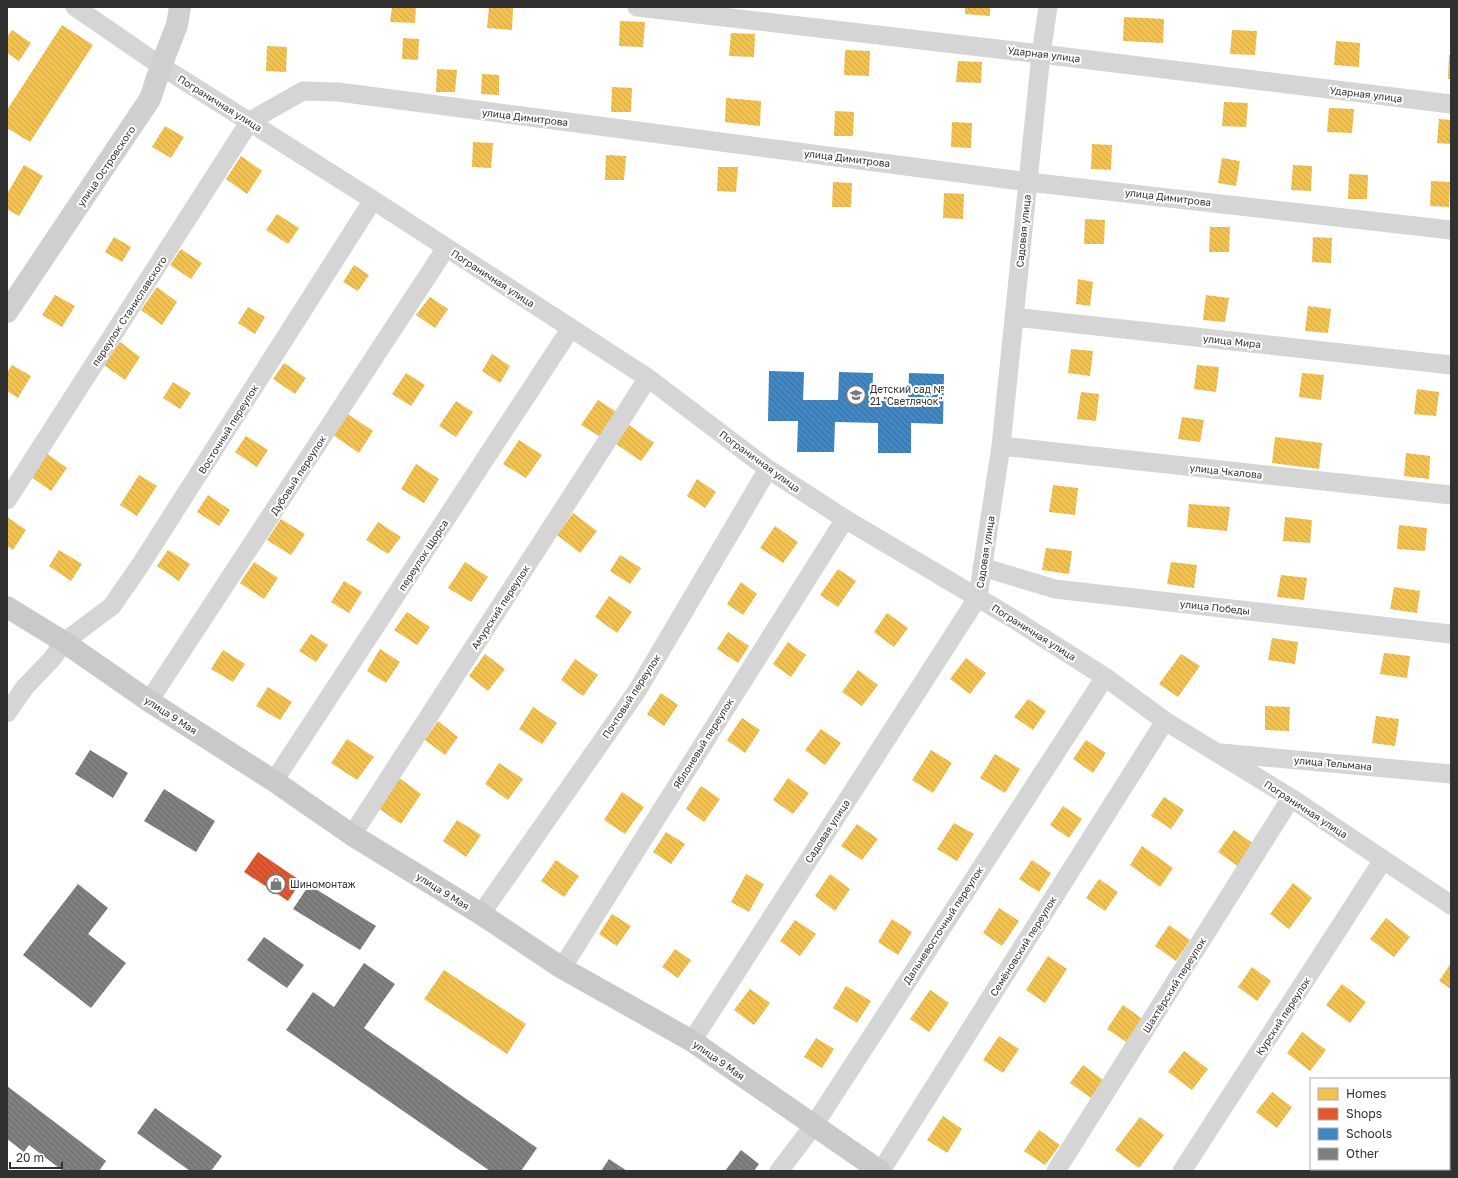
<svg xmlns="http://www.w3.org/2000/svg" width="1458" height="1178" viewBox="0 0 1458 1178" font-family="'Golos Text',sans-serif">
	<defs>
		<pattern id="homes-back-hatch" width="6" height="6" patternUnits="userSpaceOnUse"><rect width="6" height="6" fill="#f2c14e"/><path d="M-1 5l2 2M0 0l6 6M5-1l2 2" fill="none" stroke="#d0a645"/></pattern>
		<pattern id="shops-back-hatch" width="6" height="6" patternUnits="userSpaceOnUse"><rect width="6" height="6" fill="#e4572e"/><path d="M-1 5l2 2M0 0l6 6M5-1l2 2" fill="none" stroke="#b94928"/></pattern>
		<pattern id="schools-back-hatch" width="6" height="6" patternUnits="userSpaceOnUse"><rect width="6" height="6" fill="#3f88c5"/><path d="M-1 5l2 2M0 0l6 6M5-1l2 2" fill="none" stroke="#3570a1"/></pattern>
		<pattern id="building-back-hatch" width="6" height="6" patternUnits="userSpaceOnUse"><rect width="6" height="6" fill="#808080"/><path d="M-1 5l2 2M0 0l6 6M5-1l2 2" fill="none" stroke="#696969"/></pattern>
	</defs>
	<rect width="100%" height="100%" fill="#fff"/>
	<path fill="url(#homes-back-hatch)" d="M 392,7 L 416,7 L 415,23 L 390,22 Z
		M 489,7 L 513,8 L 512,30 L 487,28 Z
		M 965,7 L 990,7 L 990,16 L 965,14 Z
		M 1124,17 L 1164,19 L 1163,43 L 1123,41 Z
		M 620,21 L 645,22 L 643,47 L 619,46 Z
		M 62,25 L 93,45 L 30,142 L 7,128 L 7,110 Z
		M 12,30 L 31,43 L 19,61 L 7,53 L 7,37 Z
		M 1232,30 L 1257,31 L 1255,55 L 1230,54 Z
		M 731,33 L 755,34 L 754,57 L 729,56 Z
		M 403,38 L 419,39 L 418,60 L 402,59 Z
		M 1336,41 L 1360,43 L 1359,67 L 1334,65 Z
		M 267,46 L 287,47 L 286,72 L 266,71 Z
		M 845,50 L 870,51 L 869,76 L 844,75 Z
		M 1449,55 L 1451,55 L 1451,79 L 1448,79 Z
		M 958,61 L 982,62 L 981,83 L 956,82 Z
		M 437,69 L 457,70 L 455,92 L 436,92 Z
		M 482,74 L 499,75 L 499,95 L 481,94 Z
		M 612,87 L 632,88 L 631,112 L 611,112 Z
		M 726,98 L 761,101 L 760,126 L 725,122 Z
		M 1224,102 L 1248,103 L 1246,127 L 1222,126 Z
		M 1329,108 L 1354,109 L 1352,133 L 1327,132 Z
		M 835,111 L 854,112 L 853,136 L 834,136 Z
		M 1439,119 L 1451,120 L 1451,144 L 1437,143 Z
		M 952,122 L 972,123 L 971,148 L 951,147 Z
		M 165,126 L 184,137 L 171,158 L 152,147 Z
		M 473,142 L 493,143 L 491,168 L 472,167 Z
		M 1092,144 L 1112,145 L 1111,170 L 1091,169 Z
		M 606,155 L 626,156 L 624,180 L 605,180 Z
		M 241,156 L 262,171 L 247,194 L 226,179 Z
		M 1222,158 L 1240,161 L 1236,186 L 1218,183 Z
		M 24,165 L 43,176 L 19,216 L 7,209 L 7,194 Z
		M 1293,165 L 1312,166 L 1311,191 L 1291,190 Z
		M 718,167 L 738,167 L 736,192 L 717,191 Z
		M 1349,174 L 1368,175 L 1367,199 L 1348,199 Z
		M 1431,181 L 1450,182 L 1449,207 L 1430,206 Z
		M 833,182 L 852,183 L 851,207 L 832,207 Z
		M 944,193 L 964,194 L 963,219 L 943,218 Z
		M 277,214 L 299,228 L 288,244 L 266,230 Z
		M 1085,219 L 1105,220 L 1104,244 L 1084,244 Z
		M 1210,227 L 1230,227 L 1229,252 L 1209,252 Z
		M 114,237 L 131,247 L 122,262 L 105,252 Z
		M 1313,237 L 1332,238 L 1331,263 L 1312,262 Z
		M 181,249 L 202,263 L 191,279 L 170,265 Z
		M 354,265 L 369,275 L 358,291 L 343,282 Z
		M 1078,279 L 1093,282 L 1090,306 L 1076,304 Z
		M 157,287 L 177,302 L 162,325 L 141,310 Z
		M 55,295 L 75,306 L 62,327 L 42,315 Z
		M 1206,295 L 1229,298 L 1225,322 L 1203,320 Z
		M 430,297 L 448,309 L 435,328 L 416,315 Z
		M 1308,306 L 1331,309 L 1328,333 L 1305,331 Z
		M 248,307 L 265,317 L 255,334 L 238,323 Z
		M 120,342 L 140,357 L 125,380 L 104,365 Z
		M 1071,349 L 1093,351 L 1090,376 L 1068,373 Z
		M 492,354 L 510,366 L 500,383 L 482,371 Z
		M 284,363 L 306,378 L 295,394 L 273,379 Z
		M 12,365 L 31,376 L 18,398 L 7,391 L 7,373 Z
		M 1197,365 L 1219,367 L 1216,392 L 1194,389 Z
		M 406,373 L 425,385 L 411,406 L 392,394 Z
		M 1302,373 L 1324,375 L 1321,400 L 1299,397 Z
		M 173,382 L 191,393 L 180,409 L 163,398 Z
		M 1417,389 L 1439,392 L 1436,416 L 1414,414 Z
		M 1081,392 L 1099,394 L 1096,421 L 1077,419 Z
		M 598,400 L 621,415 L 604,439 L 581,425 Z
		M 456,401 L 473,412 L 456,437 L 439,426 Z
		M 346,413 L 373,431 L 359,453 L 333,435 Z
		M 1182,417 L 1204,420 L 1200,442 L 1178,439 Z
		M 629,425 L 654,443 L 641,461 L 616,444 Z
		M 246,436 L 268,450 L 257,467 L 235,452 Z
		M 1275,437 L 1322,443 L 1319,469 L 1272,463 Z
		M 519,440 L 542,455 L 526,478 L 503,464 Z
		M 46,453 L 67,468 L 51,491 L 30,476 Z
		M 1406,453 L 1430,456 L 1429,479 L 1404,476 Z
		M 416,464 L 439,479 L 424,503 L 401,489 Z
		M 139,475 L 157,486 L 137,516 L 120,505 Z
		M 697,479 L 716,492 L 705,508 L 687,496 Z
		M 1053,485 L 1078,488 L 1075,515 L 1049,512 Z
		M 208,495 L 230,510 L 219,526 L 197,512 Z
		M 1189,504 L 1230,507 L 1227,531 L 1187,527 Z
		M 573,513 L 597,531 L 580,553 L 557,535 Z
		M 7,517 L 26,530 L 13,550 L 7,546 Z
		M 1285,517 L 1312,520 L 1310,543 L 1283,541 Z
		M 281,519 L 305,534 L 291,555 L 267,540 Z
		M 378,522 L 401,537 L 388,554 L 366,540 Z
		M 1399,525 L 1427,528 L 1425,551 L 1397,549 Z
		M 775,526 L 798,542 L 783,563 L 760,548 Z
		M 1046,548 L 1072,551 L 1069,574 L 1042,570 Z
		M 59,550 L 82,564 L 71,581 L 49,566 Z
		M 168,550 L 190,564 L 179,581 L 157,566 Z
		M 620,555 L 641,568 L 630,584 L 610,571 Z
		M 254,562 L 278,578 L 264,599 L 240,583 Z
		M 465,562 L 488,577 L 471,602 L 448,588 Z
		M 1171,562 L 1197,565 L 1194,588 L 1167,584 Z
		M 838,569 L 856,581 L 838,607 L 820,595 Z
		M 1281,575 L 1307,578 L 1304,600 L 1277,597 Z
		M 344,581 L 362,592 L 349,613 L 331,602 Z
		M 741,582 L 757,594 L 743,615 L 727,604 Z
		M 1394,587 L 1420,591 L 1417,613 L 1390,609 Z
		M 609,596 L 632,612 L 617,633 L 595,617 Z
		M 407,612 L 430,627 L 417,645 L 394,630 Z
		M 887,613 L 908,628 L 894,647 L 874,632 Z
		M 728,632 L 749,646 L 738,663 L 717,649 Z
		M 311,634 L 328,645 L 316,662 L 299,651 Z
		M 1272,638 L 1298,642 L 1295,664 L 1268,660 Z
		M 788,642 L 806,655 L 791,677 L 773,664 Z
		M 380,649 L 400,662 L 386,683 L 367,671 Z
		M 223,650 L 245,664 L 233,682 L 211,669 Z
		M 1384,653 L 1410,656 L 1407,678 L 1380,674 Z
		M 485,654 L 505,669 L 488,691 L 469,676 Z
		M 1181,654 L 1200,666 L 1178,697 L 1159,684 Z
		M 966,658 L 986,673 L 970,694 L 950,679 Z
		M 575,659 L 598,675 L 583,696 L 561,680 Z
		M 858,670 L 878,685 L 862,706 L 842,692 Z
		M 268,687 L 292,702 L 280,720 L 256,706 Z
		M 661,693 L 678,705 L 664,726 L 647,714 Z
		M 1028,699 L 1046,711 L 1033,730 L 1014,717 Z
		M 1265,706 L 1290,707 L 1289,731 L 1265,730 Z
		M 533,707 L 557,723 L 542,744 L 519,729 Z
		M 1376,716 L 1399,719 L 1395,746 L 1372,743 Z
		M 742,718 L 760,730 L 745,753 L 727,740 Z
		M 438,721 L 458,737 L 445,755 L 425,740 Z
		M 821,729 L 841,743 L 825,765 L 805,750 Z
		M 347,739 L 374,757 L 357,780 L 331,763 Z
		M 1086,740 L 1106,753 L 1093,773 L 1073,759 Z
		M 931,750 L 952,763 L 933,793 L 912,780 Z
		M 995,754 L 1020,769 L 1005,793 L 980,778 Z
		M 499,763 L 523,779 L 508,800 L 485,784 Z
		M 398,777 L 421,794 L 401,824 L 378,808 Z
		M 788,778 L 809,793 L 793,814 L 773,800 Z
		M 701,786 L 720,799 L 704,822 L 686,809 Z
		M 622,792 L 644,807 L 625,834 L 604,820 Z
		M 1164,797 L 1184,810 L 1171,829 L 1151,816 Z
		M 1063,806 L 1082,819 L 1069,838 L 1050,825 Z
		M 457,820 L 481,835 L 466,857 L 443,841 Z
		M 954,823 L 974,834 L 957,861 L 937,849 Z
		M 857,824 L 878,839 L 862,860 L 841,846 Z
		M 1234,830 L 1255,845 L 1239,867 L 1218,852 Z
		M 666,832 L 685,844 L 671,864 L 653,852 Z
		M 1142,846 L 1173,868 L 1160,887 L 1130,865 Z
		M 556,860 L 579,876 L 564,897 L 541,881 Z
		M 1032,860 L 1051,873 L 1039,892 L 1019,879 Z
		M 746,874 L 764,884 L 749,912 L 731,902 Z
		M 830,874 L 850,889 L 835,911 L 815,896 Z
		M 1099,879 L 1118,892 L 1105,911 L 1086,898 Z
		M 1293,883 L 1312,898 L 1289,929 L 1270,914 Z
		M 999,908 L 1019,921 L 1002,946 L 983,933 Z
		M 612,914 L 631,926 L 617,946 L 599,934 Z
		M 1386,918 L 1410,937 L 1394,957 L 1370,939 Z
		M 892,919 L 912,932 L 898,955 L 878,942 Z
		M 795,920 L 816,934 L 800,956 L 780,941 Z
		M 1169,925 L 1190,940 L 1176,961 L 1155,946 Z
		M 675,949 L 691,960 L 678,978 L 662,967 Z
		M 1048,956 L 1067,969 L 1045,1003 L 1026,990 Z
		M 1451,963 L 1451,989 L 1439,981 Z
		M 1252,967 L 1271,981 L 1257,1001 L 1238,987 Z
		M 444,970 L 526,1024 L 507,1054 L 424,999 Z
		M 1342,984 L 1366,1002 L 1350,1023 L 1326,1005 Z
		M 846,986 L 871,1001 L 857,1023 L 833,1008 Z
		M 750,989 L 770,1003 L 754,1025 L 734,1010 Z
		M 930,990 L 949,1003 L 929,1032 L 910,1019 Z
		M 1123,1005 L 1144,1020 L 1128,1043 L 1107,1029 Z
		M 1302,1032 L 1326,1050 L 1310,1071 L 1287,1053 Z
		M 999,1036 L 1019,1049 L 1003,1073 L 983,1060 Z
		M 816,1038 L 834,1049 L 822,1068 L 804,1057 Z
		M 1184,1051 L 1208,1069 L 1192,1090 L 1168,1072 Z
		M 1083,1065 L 1103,1080 L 1091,1098 L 1070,1083 Z
		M 1449,1085 L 1451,1086 L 1451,1123 L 1449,1126 Z
		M 1272,1092 L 1292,1107 L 1277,1128 L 1256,1112 Z
		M 943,1116 L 962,1129 L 947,1153 L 927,1140 Z
		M 1140,1117 L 1164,1135 L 1139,1168 L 1115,1150 Z
		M 1039,1130 L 1060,1145 L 1045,1165 L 1024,1151 Z"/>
	<path fill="url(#shops-back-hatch)" d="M 258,852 L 301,881 L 288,901 L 244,872 Z"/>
	<path fill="url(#schools-back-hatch)" d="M 769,371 L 804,372 L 803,400 L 838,400 L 839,372 L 873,373 L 872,401 L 908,401 L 909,373 L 944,374 L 943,424 L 911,423 L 911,453 L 878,453 L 878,423 L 835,422 L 834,452 L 797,452 L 798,421 L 768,421 Z"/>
	<path fill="url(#building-back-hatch)" d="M 90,750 L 128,773 L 113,798 L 75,774 Z
		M 164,789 L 215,821 L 196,852 L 144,821 Z
		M 78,884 L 108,908 L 88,934 L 126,963 L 91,1008 L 23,955 Z
		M 309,885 L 376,926 L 360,950 L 293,909 Z
		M 264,937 L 304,965 L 287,988 L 247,960 Z
		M 364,963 L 395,984 L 364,1028 L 537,1148 L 521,1171 L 490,1171 L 286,1030 L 313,992 L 334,1007 Z
		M 7,1086 L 106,1161 L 99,1171 L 63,1171 L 29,1145 L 24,1152 L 7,1139 Z
		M 155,1108 L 222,1156 L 211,1171 L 190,1171 L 137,1133 Z
		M 741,1150 L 759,1164 L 754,1171 L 725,1171 Z
		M 609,1159 L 627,1171 L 601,1171 Z"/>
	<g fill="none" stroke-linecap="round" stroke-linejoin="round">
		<path stroke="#d5d5d5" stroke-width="19" d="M 75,7 L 161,66 L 373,200 L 648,378 L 768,469 L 845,519 L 1012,618 L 1105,677 L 1165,721 L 1291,798 L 1451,905
			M 637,7 L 1041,54 L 1451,104
			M 1014,317 L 1451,365
			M 1001,446 L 1451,495
			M 7,500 L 250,121 L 303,91 L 338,92 L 1028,182 L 1451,230
			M 982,567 L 1055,589 L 1451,634
			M 149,701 L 446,248
			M 7,713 L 25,687 L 51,660 L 64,642 L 112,606 L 141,564 L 373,200
			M 1221,753 L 1451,774
			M 274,781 L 571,328
			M 352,835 L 648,378
			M 481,914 L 637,691 L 768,469
			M 562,968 L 845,519
			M 692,1041 L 978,597 L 1001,446 L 1041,54 L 1048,7
			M 779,1171 L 814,1125 L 1105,677
			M 881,1171 L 1165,721
			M 1056,1171 L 1291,798
			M 1182,1171 L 1383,860"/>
		<path stroke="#cfcfcf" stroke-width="22" d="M 7,312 L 150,99 L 161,66 L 177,25 L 180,7"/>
		<path stroke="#c9c9c9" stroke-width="22" d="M 7,607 L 64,642 L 149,701 L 274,781 L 352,835 L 481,914 L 562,968 L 692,1041 L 880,1171"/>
	</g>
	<defs>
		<g id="school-ring" transform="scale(1)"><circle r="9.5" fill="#fff" stroke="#797979" stroke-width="1.5"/><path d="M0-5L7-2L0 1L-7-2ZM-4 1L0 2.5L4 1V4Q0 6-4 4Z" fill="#797979"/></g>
		<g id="shop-ring" transform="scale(1)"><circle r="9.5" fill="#fff" stroke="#797979" stroke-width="1.5"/><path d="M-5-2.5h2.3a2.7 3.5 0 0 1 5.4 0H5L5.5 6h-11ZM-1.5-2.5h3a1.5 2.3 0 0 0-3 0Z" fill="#797979"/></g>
	</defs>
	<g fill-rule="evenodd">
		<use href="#school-ring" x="856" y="395"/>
		<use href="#shop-ring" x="276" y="884"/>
	</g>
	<g text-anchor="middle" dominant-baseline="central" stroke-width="4" stroke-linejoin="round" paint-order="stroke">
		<g font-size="10" fill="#313131" stroke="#fff">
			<text transform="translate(1044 54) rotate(7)">Ударная улица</text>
			<text transform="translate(1366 94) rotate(7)">Ударная улица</text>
			<text transform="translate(220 103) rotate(32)">Пограничная улица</text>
			<text transform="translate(525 117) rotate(7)">улица Димитрова</text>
			<text transform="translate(847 158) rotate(7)">улица Димитрова</text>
			<text transform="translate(106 166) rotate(-56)">улица Островского</text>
			<text transform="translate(1168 197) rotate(7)">улица Димитрова</text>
			<text transform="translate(1023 231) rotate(-84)">Садовая улица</text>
			<text transform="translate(493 278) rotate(33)">Пограничная улица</text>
			<text transform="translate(129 311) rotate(-57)">переулок Станиславского</text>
			<text transform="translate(1232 341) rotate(6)">улица Мира</text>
			<text transform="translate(228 429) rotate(-58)">Восточный переулок</text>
			<text transform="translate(760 461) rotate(36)">Пограничная улица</text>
			<text transform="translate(1226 471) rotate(6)">улица Чкалова</text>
			<text transform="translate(298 475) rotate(-57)">Дубовый переулок</text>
			<text transform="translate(985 552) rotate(-81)">Садовая улица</text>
			<text transform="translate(423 555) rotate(-57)">переулок Щорса</text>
			<text transform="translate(500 607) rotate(-57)">Амурский переулок</text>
			<text transform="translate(1215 607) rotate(6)">улица Победы</text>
			<text transform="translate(1034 632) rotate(32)">Пограничная улица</text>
			<text transform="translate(631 696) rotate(-57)">Почтовый переулок</text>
			<text transform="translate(171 715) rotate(33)">улица 9 Мая</text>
			<text transform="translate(703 743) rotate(-58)">Яблоневый переулок</text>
			<text transform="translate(1333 763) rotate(5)">улица Тельмана</text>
			<text transform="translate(1306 809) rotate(33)">Пограничная улица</text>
			<text transform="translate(827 831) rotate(-57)">Садовая улица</text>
			<text transform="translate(443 891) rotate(32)">улица 9 Мая</text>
			<text transform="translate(943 925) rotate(-57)">Дальневосточный переулок</text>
			<text transform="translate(1023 946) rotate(-58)">Семёновский переулок</text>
			<text transform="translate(1174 985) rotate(-58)">Шахтёрский переулок</text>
			<text transform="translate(1283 1016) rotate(-57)">Курский переулок</text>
			<text transform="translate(719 1060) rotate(35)">улица 9 Мая</text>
		</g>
		<g font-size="10" fill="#313131" stroke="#fff" text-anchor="start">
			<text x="870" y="389">Детский сад №<tspan x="870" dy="12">21 "Светлячок"</tspan></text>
			<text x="290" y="884">Шиномонтаж</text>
		</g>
	</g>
	<rect width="1458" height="1178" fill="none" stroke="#313131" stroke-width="16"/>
	<rect x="1310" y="1078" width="140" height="92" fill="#ffffff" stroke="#adadad"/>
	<rect x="1318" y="1088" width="20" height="12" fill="#f2c14e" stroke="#adadad"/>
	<text x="1346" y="1098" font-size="12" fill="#313131">Homes</text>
	<rect x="1318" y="1108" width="20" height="12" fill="#e4572e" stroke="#adadad"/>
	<text x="1346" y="1118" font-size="12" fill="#313131">Shops</text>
	<rect x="1318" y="1128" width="20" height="12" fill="#3f88c5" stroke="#adadad"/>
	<text x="1346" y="1138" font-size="12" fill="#313131">Schools</text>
	<rect x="1318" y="1148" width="20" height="12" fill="#808080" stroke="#adadad"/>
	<text x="1346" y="1158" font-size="12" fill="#313131">Other</text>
	<path d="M10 1162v6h52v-6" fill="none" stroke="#313131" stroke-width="2"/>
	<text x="16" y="1162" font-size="12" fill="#313131" stroke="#ffffff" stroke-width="3" paint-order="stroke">20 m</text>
</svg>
